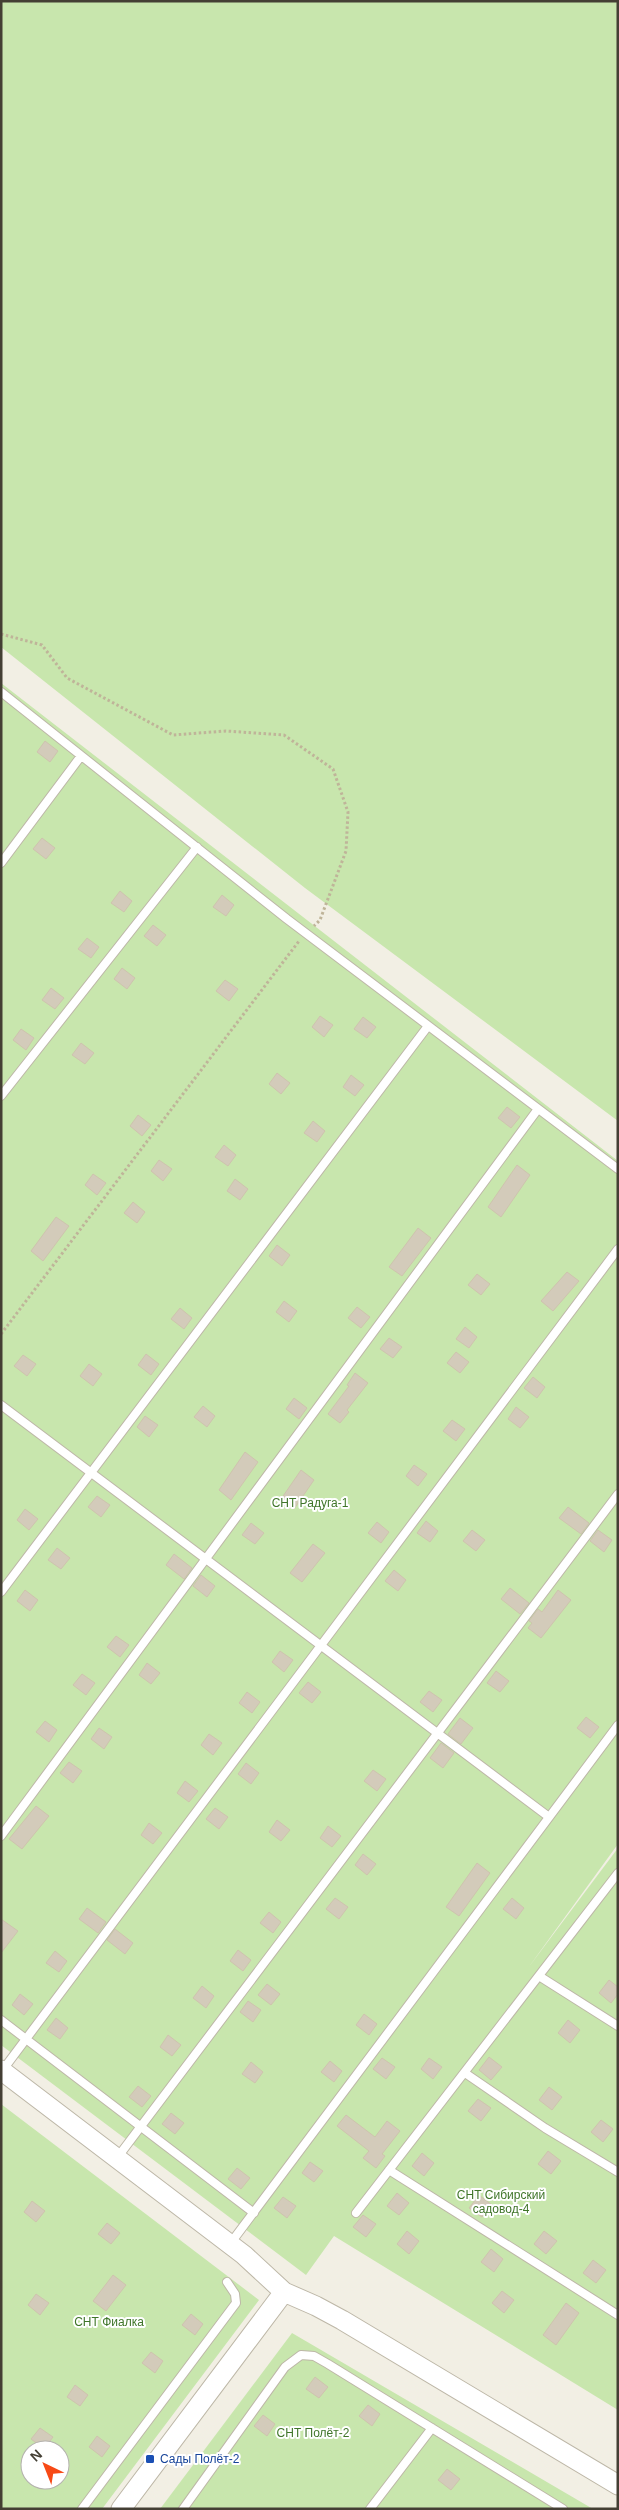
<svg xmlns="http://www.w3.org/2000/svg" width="619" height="2510" viewBox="0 0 619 2510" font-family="Arial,sans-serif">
	<rect width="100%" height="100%" fill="#f2efe4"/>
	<path fill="#c8e6ad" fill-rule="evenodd" d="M 1,1 L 618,1 L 618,1121 L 305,888 L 1,647 Z
		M 1,683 L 618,1161 L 618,1844 L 528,1968 L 618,1848 L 618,2410 L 334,2236 L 306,2275 L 1,2045 Z
		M 1,2104 L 259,2300 L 102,2509 L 1,2509 ZM 30,2450 L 60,2450 L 60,2480 L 30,2480 Z
		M 292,2333 L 593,2509 L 160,2509 Z"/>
	<path fill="#d3cbba" stroke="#cec4ad" d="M 45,741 L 58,751 L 50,762 L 37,752 Z
		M 42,838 L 55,848 L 46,859 L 33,849 Z
		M 120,891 L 132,901 L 124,912 L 111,903 Z
		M 222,895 L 234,905 L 226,916 L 213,907 Z
		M 153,925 L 166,935 L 157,946 L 144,936 Z
		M 87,938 L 99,947 L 91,958 L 78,949 Z
		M 122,968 L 135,978 L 127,989 L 114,979 Z
		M 225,980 L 238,989 L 229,1001 L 216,991 Z
		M 51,988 L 64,998 L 55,1009 L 42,1000 Z
		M 320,1016 L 333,1025 L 324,1037 L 312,1027 Z
		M 363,1017 L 376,1027 L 367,1038 L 354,1029 Z
		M 21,1029 L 34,1038 L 26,1050 L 13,1040 Z
		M 81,1043 L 94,1053 L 85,1064 L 72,1055 Z
		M 277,1073 L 290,1083 L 281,1094 L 269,1084 Z
		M 351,1075 L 364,1085 L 355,1096 L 343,1087 Z
		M 507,1107 L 520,1117 L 511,1128 L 498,1118 Z
		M 138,1115 L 151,1125 L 142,1136 L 130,1126 Z
		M 313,1121 L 325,1131 L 317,1142 L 304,1133 Z
		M 224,1145 L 236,1155 L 228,1166 L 215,1157 Z
		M 159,1160 L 172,1169 L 163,1181 L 151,1171 Z
		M 517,1165 L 530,1175 L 501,1217 L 488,1207 Z
		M 93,1174 L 106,1183 L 97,1195 L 85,1185 Z
		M 235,1179 L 248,1189 L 240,1200 L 227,1191 Z
		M 133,1202 L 145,1212 L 137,1223 L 124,1213 Z
		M 56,1217 L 69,1226 L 43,1261 L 31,1251 Z
		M 418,1228 L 431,1238 L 402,1276 L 389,1267 Z
		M 277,1245 L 290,1255 L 282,1266 L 269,1256 Z
		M 567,1272 L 579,1281 L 553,1311 L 541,1301 Z
		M 477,1274 L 490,1284 L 481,1295 L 468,1285 Z
		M 284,1301 L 297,1311 L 289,1322 L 276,1312 Z
		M 357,1307 L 370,1317 L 361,1328 L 348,1318 Z
		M 180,1308 L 192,1318 L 184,1329 L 171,1319 Z
		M 465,1327 L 477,1337 L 469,1348 L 456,1339 Z
		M 389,1338 L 402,1347 L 393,1358 L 380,1349 Z
		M 456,1352 L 469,1362 L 460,1373 L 447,1363 Z
		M 146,1354 L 159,1364 L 151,1375 L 138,1365 Z
		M 23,1355 L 36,1364 L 27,1376 L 14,1366 Z
		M 89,1364 L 102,1374 L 93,1386 L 80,1376 Z
		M 355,1373 L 368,1383 L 347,1410 L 349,1412 L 340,1423 L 328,1414 L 349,1386 L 347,1385 Z
		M 533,1377 L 545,1387 L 537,1398 L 524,1388 Z
		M 294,1398 L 307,1408 L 299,1419 L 286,1409 Z
		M 203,1406 L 215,1416 L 207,1427 L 194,1417 Z
		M 516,1407 L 529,1417 L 520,1428 L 508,1419 Z
		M 145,1416 L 158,1425 L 149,1437 L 137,1427 Z
		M 452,1420 L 465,1429 L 456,1441 L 443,1431 Z
		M 245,1452 L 258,1462 L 231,1500 L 219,1490 Z
		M 414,1465 L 427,1474 L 418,1486 L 406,1476 Z
		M 301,1470 L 314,1480 L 294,1509 L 281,1499 Z
		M 97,1496 L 110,1505 L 101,1517 L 88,1507 Z
		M 568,1507 L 589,1523 L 581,1534 L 559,1518 Z
		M 25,1509 L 38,1519 L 29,1530 L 17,1520 Z
		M 426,1521 L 438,1531 L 430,1542 L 417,1533 Z
		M 377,1522 L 389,1532 L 381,1543 L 368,1533 Z
		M 251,1523 L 264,1533 L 255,1544 L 242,1535 Z
		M 472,1530 L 485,1540 L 476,1551 L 463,1541 Z
		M 598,1530 L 612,1540 L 604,1552 L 590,1541 Z
		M 313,1544 L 325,1553 L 302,1582 L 290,1573 Z
		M 57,1548 L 70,1558 L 61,1569 L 48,1560 Z
		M 174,1554 L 192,1568 L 184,1579 L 166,1565 Z
		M 394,1570 L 406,1580 L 398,1591 L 385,1581 Z
		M 201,1575 L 215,1586 L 207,1597 L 193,1586 Z
		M 510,1588 L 529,1603 L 520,1614 L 501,1599 Z
		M 25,1590 L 38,1600 L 30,1611 L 17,1601 Z
		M 558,1590 L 571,1600 L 541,1638 L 528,1628 L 532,1623 L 529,1621 L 538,1609 L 542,1612 Z
		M 116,1636 L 129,1645 L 120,1657 L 107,1647 Z
		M 280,1651 L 293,1660 L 284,1672 L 272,1662 Z
		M 147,1663 L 160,1673 L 151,1684 L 139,1675 Z
		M 496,1671 L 509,1681 L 500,1692 L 487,1683 Z
		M 82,1674 L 95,1683 L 86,1695 L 73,1685 Z
		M 308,1682 L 321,1692 L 312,1703 L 299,1693 Z
		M 429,1691 L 442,1700 L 433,1712 L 420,1702 Z
		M 247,1692 L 260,1702 L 252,1713 L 239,1703 Z
		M 586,1717 L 599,1727 L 590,1738 L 577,1728 Z
		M 460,1718 L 473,1728 L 461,1744 L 448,1734 Z
		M 45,1721 L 57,1730 L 49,1742 L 36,1732 Z
		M 99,1728 L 112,1737 L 104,1749 L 91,1739 Z
		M 209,1734 L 222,1743 L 213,1755 L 201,1745 Z
		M 441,1743 L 454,1753 L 443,1768 L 430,1758 Z
		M 69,1762 L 82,1771 L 73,1783 L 60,1773 Z
		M 246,1763 L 259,1773 L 251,1784 L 238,1774 Z
		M 373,1770 L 386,1779 L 377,1791 L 364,1781 Z
		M 185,1781 L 198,1791 L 189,1802 L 177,1793 Z
		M 36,1806 L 49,1816 L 22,1849 L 9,1839 Z
		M 215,1808 L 228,1817 L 219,1829 L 206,1819 Z
		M 277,1820 L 290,1830 L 281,1841 L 269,1832 Z
		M 149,1823 L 162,1833 L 153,1844 L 141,1835 Z
		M 328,1826 L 341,1836 L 332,1847 L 320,1838 Z
		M 363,1854 L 376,1864 L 367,1875 L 355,1865 Z
		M 477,1863 L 490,1873 L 459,1916 L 446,1907 Z
		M 335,1898 L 348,1907 L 339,1919 L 326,1909 Z
		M 512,1898 L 524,1908 L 516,1919 L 503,1909 Z
		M 87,1908 L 106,1922 L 98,1933 L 79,1919 Z
		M 269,1912 L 281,1922 L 273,1933 L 260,1923 Z
		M 1,1919 L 18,1931 L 1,1953 Z
		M 115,1929 L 133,1943 L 125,1954 L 107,1940 Z
		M 238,1950 L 251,1960 L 243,1971 L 230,1961 Z
		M 55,1951 L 67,1961 L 59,1972 L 46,1963 Z
		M 609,1980 L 618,1987 L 618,1994 L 611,2003 L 599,1993 Z
		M 267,1984 L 280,1994 L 271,2005 L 258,1995 Z
		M 202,1986 L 214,1996 L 206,2008 L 193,1998 Z
		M 20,1994 L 33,2004 L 24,2015 L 12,2005 Z
		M 248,2001 L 261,2010 L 253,2022 L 240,2012 Z
		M 364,2014 L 377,2024 L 369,2035 L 356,2025 Z
		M 56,2018 L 68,2028 L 60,2039 L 47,2030 Z
		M 568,2020 L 580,2030 L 570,2043 L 558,2033 Z
		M 168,2035 L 181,2045 L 172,2056 L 160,2047 Z
		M 489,2057 L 502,2067 L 491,2080 L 479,2070 Z
		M 382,2058 L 395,2067 L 386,2079 L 373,2069 Z
		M 429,2058 L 442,2067 L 433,2079 L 421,2069 Z
		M 330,2061 L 342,2071 L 334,2082 L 321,2072 Z
		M 251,2062 L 263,2072 L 255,2083 L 242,2074 Z
		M 138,2086 L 151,2096 L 142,2107 L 129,2097 Z
		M 549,2087 L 562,2097 L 552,2110 L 539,2100 Z
		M 478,2099 L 491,2108 L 481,2121 L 468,2111 Z
		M 171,2113 L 184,2123 L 175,2134 L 162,2124 Z
		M 346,2115 L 375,2137 L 387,2121 L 400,2131 L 382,2154 L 385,2156 L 376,2168 L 363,2158 L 369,2151 L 337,2126 Z
		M 601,2120 L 613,2129 L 603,2142 L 591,2132 Z
		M 548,2151 L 561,2161 L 551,2174 L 538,2164 Z
		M 422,2153 L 434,2163 L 424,2176 L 412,2166 Z
		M 310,2162 L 323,2171 L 314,2182 L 302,2173 Z
		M 237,2168 L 250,2178 L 241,2189 L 228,2179 Z
		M 397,2193 L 409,2203 L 399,2215 L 387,2206 Z
		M 479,2195 L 492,2205 L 482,2217 L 469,2208 Z
		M 283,2197 L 296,2206 L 287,2218 L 274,2208 Z
		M 32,2201 L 45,2211 L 36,2222 L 24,2212 Z
		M 363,2215 L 376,2224 L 366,2237 L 353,2227 Z
		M 107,2223 L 120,2233 L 111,2244 L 98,2234 Z
		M 407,2231 L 419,2241 L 409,2254 L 397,2244 Z
		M 544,2231 L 557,2241 L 546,2254 L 534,2244 Z
		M 491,2249 L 503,2259 L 494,2272 L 481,2262 Z
		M 593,2260 L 606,2270 L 596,2283 L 583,2273 Z
		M 113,2275 L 126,2285 L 106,2311 L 93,2301 Z
		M 502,2291 L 514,2300 L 504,2313 L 492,2303 Z
		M 36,2294 L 49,2303 L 40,2315 L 28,2305 Z
		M 566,2303 L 579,2313 L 556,2345 L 543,2335 Z
		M 191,2314 L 203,2324 L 195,2335 L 182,2325 Z
		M 151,2352 L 163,2361 L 155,2373 L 142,2363 Z
		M 315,2377 L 328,2387 L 319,2398 L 306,2389 Z
		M 75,2385 L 88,2395 L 80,2406 L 67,2397 Z
		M 368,2405 L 380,2414 L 372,2426 L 359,2416 Z
		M 263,2415 L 275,2424 L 267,2436 L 254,2426 Z
		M 40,2428 L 53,2437 L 44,2449 L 31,2439 Z
		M 97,2436 L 110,2446 L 102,2457 L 89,2447 Z
		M 447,2469 L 460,2479 L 451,2490 L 438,2480 Z"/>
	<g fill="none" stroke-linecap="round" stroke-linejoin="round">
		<g stroke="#bdb7a7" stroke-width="10">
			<path id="service" d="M 1,692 L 287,919 L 618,1169
				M 1,863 L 81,756
				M 1,1096 L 197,847
				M 1,1405 L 549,1817
				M 1,1592 L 428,1026
				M 1,1836 L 538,1109
				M 539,1976 L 618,2026
				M 1,2020 L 254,2213
				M 2,2071 L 618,1249
				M 465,2073 L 545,2128 L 618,2172
				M 117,2158 L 618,1494
				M 389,2170 L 618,2315
				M 356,2213 L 618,1873
				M 230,2244 L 618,1725
				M 82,2509 L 236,2303 L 235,2294 L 227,2282
				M 183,2509 L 285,2367 L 301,2355 L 314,2356 L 328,2364 L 563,2509
				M 370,2509 L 432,2428"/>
		</g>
		<g stroke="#bdb7a7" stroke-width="21">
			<path id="tertiary" d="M 1,2070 L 244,2255 L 284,2292 L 316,2306 L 342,2320 L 618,2485
				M 121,2509 L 284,2292"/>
		</g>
		<path stroke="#bfb499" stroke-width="3" stroke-dasharray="2.5 2.5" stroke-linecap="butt" d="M 1,634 L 42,645 L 67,678 L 173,735 L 226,731 L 284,735 L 333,769 L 348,812 L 346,851 L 320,920 L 314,926
			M 1,1334 L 299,941"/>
		<use href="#service" stroke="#fff" stroke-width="8"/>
		<use href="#tertiary" stroke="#fff" stroke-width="19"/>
	</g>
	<rect fill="#1a4fb4" stroke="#fff" stroke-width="2" x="145" y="2454" width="10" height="10" rx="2.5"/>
	<g text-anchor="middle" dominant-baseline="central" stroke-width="4" stroke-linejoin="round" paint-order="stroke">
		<g font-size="12" fill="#3f7529" stroke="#fff">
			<text x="310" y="1503">СНТ Радуга-1</text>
			<text x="501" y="2195">СНТ Сибирский<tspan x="501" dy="14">садовод-4</tspan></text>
			<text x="109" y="2322">СНТ Фиалка</text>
			<text x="313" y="2433">СНТ Полёт-2</text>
		</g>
		<g font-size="12" fill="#164399" stroke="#fff" text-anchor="start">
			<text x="160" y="2459">Сады Полёт-2</text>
		</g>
	</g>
	<rect width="619" height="2510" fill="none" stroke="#443f34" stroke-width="5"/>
	<g transform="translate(45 2465) rotate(317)"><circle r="24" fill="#ffffff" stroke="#b4b2ae"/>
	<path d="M0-4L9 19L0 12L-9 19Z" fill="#f74a16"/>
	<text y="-8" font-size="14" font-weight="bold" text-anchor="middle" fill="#443f34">N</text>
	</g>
</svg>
